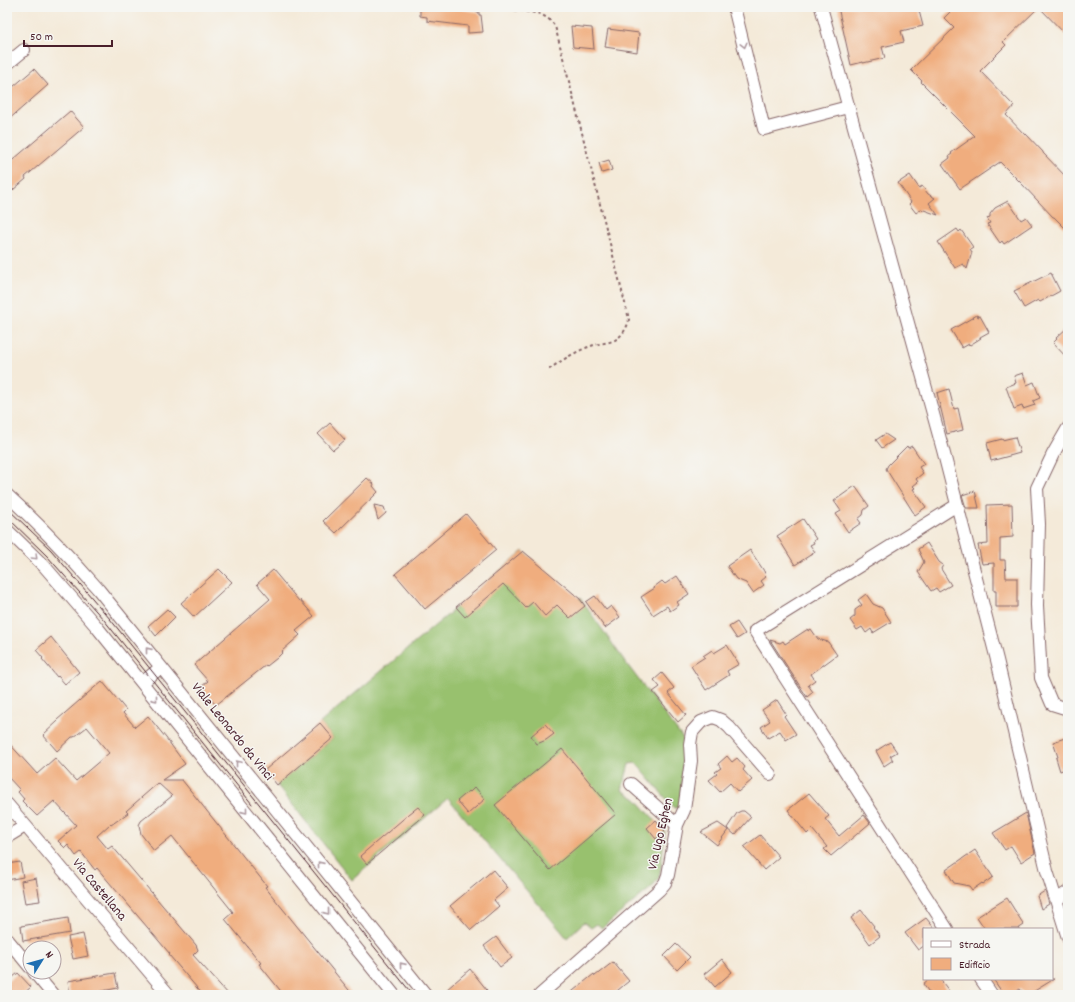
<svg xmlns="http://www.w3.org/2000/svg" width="1075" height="1002" viewBox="0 0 1075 1002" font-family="Dekko,sans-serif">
	<rect width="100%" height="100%" fill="#f6f6f2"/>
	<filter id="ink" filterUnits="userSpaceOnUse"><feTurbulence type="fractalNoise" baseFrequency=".025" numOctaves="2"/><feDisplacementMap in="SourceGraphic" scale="8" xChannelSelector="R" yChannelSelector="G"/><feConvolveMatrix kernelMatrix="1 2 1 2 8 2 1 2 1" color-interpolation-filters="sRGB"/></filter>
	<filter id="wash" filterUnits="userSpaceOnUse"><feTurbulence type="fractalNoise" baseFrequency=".012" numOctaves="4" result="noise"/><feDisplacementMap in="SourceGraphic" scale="16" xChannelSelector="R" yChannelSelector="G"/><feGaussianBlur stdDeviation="0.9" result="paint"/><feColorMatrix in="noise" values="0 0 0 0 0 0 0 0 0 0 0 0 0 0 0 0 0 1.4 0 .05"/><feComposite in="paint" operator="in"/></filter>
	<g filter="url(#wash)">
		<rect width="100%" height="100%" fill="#f4ead9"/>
		<path fill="#98c16e" stroke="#71704c" d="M 523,551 L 578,600 L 580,598 L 626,663 L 684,740 L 680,807 L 674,808 L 636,763 L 629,764 L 622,790 L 636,799 L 665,831 L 661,867 L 659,877 L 652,887 L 602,928 L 597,924 L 591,928 L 584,922 L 567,938 L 448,798 L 352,880 L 277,785 L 333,738 L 320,723 Z"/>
		<g id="blocks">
			<path fill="#f0ad7e" d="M 420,7 L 442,7 L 479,12 L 479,15 L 481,15 L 483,32 L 468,33 L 468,26 L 427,21 L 427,17 L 420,16 Z
				M 838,7 L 918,7 L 923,26 L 901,31 L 904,42 L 882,47 L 885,58 L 863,63 L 863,62 L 851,65 Z
				M 955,7 L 1068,7 L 1068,37 L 1039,7 L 1003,42 L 1006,45 L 980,71 L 1014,106 L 1006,115 L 1025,135 L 1026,134 L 1043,152 L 1043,153 L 1068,179 L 1068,231 L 1054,217 L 1053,217 L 1022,184 L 1000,162 L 960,189 L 942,164 L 950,158 L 949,156 L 952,154 L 951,153 L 975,136 L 921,82 L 922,81 L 911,70 L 954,28 L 944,18 Z
				M 571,26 L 592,28 L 594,49 L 573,47 Z
				M 608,29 L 639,33 L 637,52 L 605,47 Z
				M 34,69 L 48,85 L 7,121 L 7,92 Z
				M 70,111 L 84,127 L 25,177 L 26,179 L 7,195 L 7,165 Z
				M 609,160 L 612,170 L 602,173 L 599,163 Z
				M 910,175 L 919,188 L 922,186 L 928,194 L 935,198 L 929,203 L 938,215 L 921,209 L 916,213 L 909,204 L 911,202 L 898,183 Z
				M 1008,201 L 1021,220 L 1026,217 L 1032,225 L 1004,244 L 1002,241 L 1000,243 L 987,224 L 990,223 L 987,218 L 990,217 L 990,214 L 995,208 Z
				M 957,229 L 959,232 L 961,230 L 973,247 L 970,249 L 972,252 L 967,269 L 963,264 L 955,268 L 938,242 Z
				M 1051,273 L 1060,291 L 1040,302 L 1038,300 L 1024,308 L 1014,291 Z
				M 977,315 L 978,317 L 980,316 L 989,332 L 980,337 L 981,338 L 970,345 L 969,344 L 962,348 L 951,330 Z
				M 1068,327 L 1068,359 L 1053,343 L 1057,339 L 1056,338 Z
				M 1023,373 L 1027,385 L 1034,382 L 1040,398 L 1033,401 L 1035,405 L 1023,409 L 1022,406 L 1014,409 L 1006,387 L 1016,383 L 1014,376 Z
				M 949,389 L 954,409 L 958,408 L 963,430 L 947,434 L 937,393 Z
				M 330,423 L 345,440 L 333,450 L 318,434 Z
				M 885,434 L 894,440 L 882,448 L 876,440 Z
				M 1015,437 L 1020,453 L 991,461 L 987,443 L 1002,439 L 1002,440 Z
				M 907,446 L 908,448 L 912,446 L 924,464 L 919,467 L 923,473 L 916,479 L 918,482 L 913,486 L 915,488 L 913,489 L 926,507 L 915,515 L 886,469 L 888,465 Z
				M 367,478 L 374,484 L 373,486 L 378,492 L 336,533 L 323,521 Z
				M 855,486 L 869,506 L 864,510 L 863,515 L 858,519 L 861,523 L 848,532 L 836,514 L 841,511 L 834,501 Z
				M 975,491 L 979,508 L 966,508 L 962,495 Z
				M 1012,504 L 1013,537 L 1000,538 L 1000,560 L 1005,560 L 1006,578 L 1017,578 L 1017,607 L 996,607 L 996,591 L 994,591 L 994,563 L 982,564 L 978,545 L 988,544 L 987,505 Z
				M 374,505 L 384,507 L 386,513 L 378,520 Z
				M 466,514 L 496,550 L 425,609 L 395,574 Z
				M 803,519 L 816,539 L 813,541 L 814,543 L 810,545 L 815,552 L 795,565 L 777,536 Z
				M 927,543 L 939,562 L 943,565 L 941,569 L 951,585 L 939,592 L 936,588 L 931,591 L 918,572 L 924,562 L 918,549 Z
				M 750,550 L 764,571 L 765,574 L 764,575 L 766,577 L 761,581 L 764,585 L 753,593 L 746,583 L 736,579 L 727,566 Z
				M 523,551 L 580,599 L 585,606 L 570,618 L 557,605 L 545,616 L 533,602 L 526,608 L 503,584 L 465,617 L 456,607 Z
				M 219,569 L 232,582 L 194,617 L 181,603 Z
				M 273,570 L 299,601 L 300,600 L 314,616 L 296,631 L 300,635 L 282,651 L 283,652 L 277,658 L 267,666 L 266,665 L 216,705 L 200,688 L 208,681 L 194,665 L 270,599 L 257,584 Z
				M 677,576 L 689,594 L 677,602 L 679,605 L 670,611 L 667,606 L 653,615 L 641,597 L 655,588 L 654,587 L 662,581 L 665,584 Z
				M 866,594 L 873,604 L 882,608 L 891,622 L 873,633 L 871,629 L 866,633 L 862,627 L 857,630 L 850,620 L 855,616 L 855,610 L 862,605 L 858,600 Z
				M 595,596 L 606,610 L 611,606 L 620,617 L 605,628 L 586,602 Z
				M 167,609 L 175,617 L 156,636 L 148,626 Z
				M 737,622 L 745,634 L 737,639 L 729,627 Z
				M 808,629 L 808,631 L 811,629 L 818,639 L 828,642 L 837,655 L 811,674 L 815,680 L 808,685 L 813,692 L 807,697 L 770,640 L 780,643 L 783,641 L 785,644 Z
				M 51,637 L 79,672 L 65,684 L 58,676 L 57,677 L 42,659 L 43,658 L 36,650 Z
				M 727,645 L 739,664 L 727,671 L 729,675 L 706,690 L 691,666 L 705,657 L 703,656 L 712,650 L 714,653 Z
				M 662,673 L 674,688 L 668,693 L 686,715 L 678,722 L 653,692 L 660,687 L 654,680 Z
				M 102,681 L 126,710 L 123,713 L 135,727 L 148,716 L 166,738 L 185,764 L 162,780 L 182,780 L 267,886 L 265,887 L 353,995 L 284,995 L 259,964 L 261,963 L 225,919 L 233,912 L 172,836 L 154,851 L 141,834 L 139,825 L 141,821 L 172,796 L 158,783 L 126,811 L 128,813 L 111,825 L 110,824 L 97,836 L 108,849 L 112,846 L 196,945 L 198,950 L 193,955 L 229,995 L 203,995 L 169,955 L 170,954 L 97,868 L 95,870 L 81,852 L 76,856 L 68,845 L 65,848 L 58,841 L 76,825 L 54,801 L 37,816 L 22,801 L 24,799 L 18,792 L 20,790 L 7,776 L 7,741 L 37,774 L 55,758 L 76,781 L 109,753 L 87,727 L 74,737 L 72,737 L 57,751 L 43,735 L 58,721 L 57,720 Z
				M 777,700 L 786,714 L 784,716 L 796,734 L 786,740 L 780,731 L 768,738 L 761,727 L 770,721 L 762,710 Z
				M 320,723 L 333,738 L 277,785 L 265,770 Z
				M 545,724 L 554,734 L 546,740 L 537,744 L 531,736 Z
				M 1068,737 L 1068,768 L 1060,771 L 1056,758 L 1058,757 L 1053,742 Z
				M 890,742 L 897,752 L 890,756 L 893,760 L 884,766 L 876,751 Z
				M 562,749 L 616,814 L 550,870 L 495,805 Z
				M 727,756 L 732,762 L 737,758 L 745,767 L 743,770 L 752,780 L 738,792 L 730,783 L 720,792 L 709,780 L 717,774 L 715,772 L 721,768 L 718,764 Z
				M 475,787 L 485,799 L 468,814 L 457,801 L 469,791 L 470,792 Z
				M 809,793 L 829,816 L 825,819 L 839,836 L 864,815 L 870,823 L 831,856 L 824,849 L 827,847 L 812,829 L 807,834 L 788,810 Z
				M 418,807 L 425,815 L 367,864 L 360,856 L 409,814 Z
				M 741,811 L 744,811 L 751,817 L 735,835 L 727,828 L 737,813 Z
				M 1026,813 L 1035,853 L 1021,862 L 1011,846 L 1005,850 L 993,833 Z
				M 656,820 L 665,831 L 656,839 L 647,828 Z
				M 718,823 L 728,830 L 717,845 L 701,832 Z
				M 760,835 L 779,857 L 764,870 L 744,847 Z
				M 975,850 L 993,877 L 983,884 L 982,883 L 972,890 L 969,886 L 954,883 L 946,870 Z
				M 20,862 L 23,877 L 7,880 L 7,864 Z
				M 493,870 L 508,888 L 494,900 L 499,906 L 471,930 L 450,906 Z
				M 36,878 L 40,901 L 25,903 L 21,881 Z
				M 1045,891 L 1049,904 L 1041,909 L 1037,896 Z
				M 1007,898 L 1024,925 L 1018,929 L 985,929 L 977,917 Z
				M 861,910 L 874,926 L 873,927 L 880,936 L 870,944 L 851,918 Z
				M 68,918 L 70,933 L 23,941 L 21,926 Z
				M 926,918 L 935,929 L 924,929 L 924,946 L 918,950 L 905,933 Z
				M 83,934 L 88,956 L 73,959 L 68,937 Z
				M 496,937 L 512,958 L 500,967 L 484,946 Z
				M 676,944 L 690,957 L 677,970 L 664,956 Z
				M 722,959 L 732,972 L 715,987 L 704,974 Z
				M 613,962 L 629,981 L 612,995 L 568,995 L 594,974 L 595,976 Z
				M 470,969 L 487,990 L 481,995 L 450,995 L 446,990 Z
				M 18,973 L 31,987 L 22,995 L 7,995 L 7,982 Z
				M 115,973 L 118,988 L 81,995 L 70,995 L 68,981 Z
				M 929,979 L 940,979 L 952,995 L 931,995 L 923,984 Z
				M 993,979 L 1054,979 L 1028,995 L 1025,995 L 1020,989 L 1011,995 L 1004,995 Z"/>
		</g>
	</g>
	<g filter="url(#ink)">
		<use href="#blocks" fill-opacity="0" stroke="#866668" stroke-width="1"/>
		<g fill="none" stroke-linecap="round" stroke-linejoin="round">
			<g stroke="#866668" stroke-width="14">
				<path id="minor" d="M 734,7 L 764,129 L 848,107
					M 821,7 L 943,450 L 997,660 L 1047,871 L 1068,938
					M 7,64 L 24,50
					M 1068,428 L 1053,454 L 1037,488 L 1039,524 L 1037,605 L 1041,678 L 1052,704 L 1068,709
					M 7,495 C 40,525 69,556 98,589 L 426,995
					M 7,530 L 45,567 L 96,626 L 394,995
					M 142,683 L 161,667
					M 631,784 L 677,825
					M 7,804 L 169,995
					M 7,837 L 25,826
					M 1056,900 L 1068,892
					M 947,929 L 755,631 L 957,505
					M 7,939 L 30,967
					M 34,972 L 53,995
					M 981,979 L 992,995
					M 540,995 L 659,890 L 665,883 L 668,875 L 677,825 L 684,810 L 691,761 L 690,744 L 692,732 L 701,722 L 713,717 L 721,720 L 729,727 L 770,774"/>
			</g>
			<path stroke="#866668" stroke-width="2" stroke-dasharray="3 3" stroke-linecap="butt" d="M 490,7 L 537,13 C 545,16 550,19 555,26 L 629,319 C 628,326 624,333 618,338 C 612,343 602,343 594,345 C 578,350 560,361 547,371"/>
			<use href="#minor" stroke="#fff" stroke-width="12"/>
			<path stroke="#4a1f2b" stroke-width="1" d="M 7,508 L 51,550 L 110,619 L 413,995
				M 7,517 L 47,556 L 104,620 L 252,804"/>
		</g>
		<defs><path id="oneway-chevron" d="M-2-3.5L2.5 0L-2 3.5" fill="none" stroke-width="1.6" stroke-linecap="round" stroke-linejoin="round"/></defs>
		<g stroke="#ae9aa0">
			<use href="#oneway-chevron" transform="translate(744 45) rotate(76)"/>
			<use href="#oneway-chevron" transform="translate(35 557) rotate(45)"/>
			<use href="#oneway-chevron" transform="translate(148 650) rotate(-129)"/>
			<use href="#oneway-chevron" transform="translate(155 699) rotate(51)"/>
			<use href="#oneway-chevron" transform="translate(238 763) rotate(-129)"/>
			<use href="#oneway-chevron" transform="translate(245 811) rotate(51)"/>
			<use href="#oneway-chevron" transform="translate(320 864) rotate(-129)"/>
			<use href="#oneway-chevron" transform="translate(327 912) rotate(51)"/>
			<use href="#oneway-chevron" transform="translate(402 965) rotate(-129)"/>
		</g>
	</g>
	<g text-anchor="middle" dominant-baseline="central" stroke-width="3" stroke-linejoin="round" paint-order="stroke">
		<g font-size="14" fill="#4a1f2b" stroke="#f6f6f2">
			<text transform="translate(232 732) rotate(51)">Viale Leonardo da Vinci</text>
			<text transform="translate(661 834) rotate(-77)">Via Ugo Eghen</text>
			<text transform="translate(99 890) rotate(50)">Via Castellana</text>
		</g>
	</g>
	<rect width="1075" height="1002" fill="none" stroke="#f6f6f2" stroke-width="24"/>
	<rect x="923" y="928" width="130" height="52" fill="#f6f6f2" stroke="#b1a0a2"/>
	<rect x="931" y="941" width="20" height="6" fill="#ffffff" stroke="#b1a0a2"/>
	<text x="959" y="948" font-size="12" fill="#4a1f2b">Strada</text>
	<rect x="931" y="958" width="20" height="12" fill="#f0ad7e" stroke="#b1a0a2"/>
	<text x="959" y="968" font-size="12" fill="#4a1f2b">Edificio</text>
	<g transform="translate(42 960) rotate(53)"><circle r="19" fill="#f6f6f2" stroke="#b1a0a2"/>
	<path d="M0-3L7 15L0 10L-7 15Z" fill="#1f6fb2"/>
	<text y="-6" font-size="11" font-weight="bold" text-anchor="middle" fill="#4a1f2b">N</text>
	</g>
	<path d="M24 40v6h88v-6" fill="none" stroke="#4a1f2b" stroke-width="2"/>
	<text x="30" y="40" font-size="12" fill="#4a1f2b" stroke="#f6f6f2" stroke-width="3" paint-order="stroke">50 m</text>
</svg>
